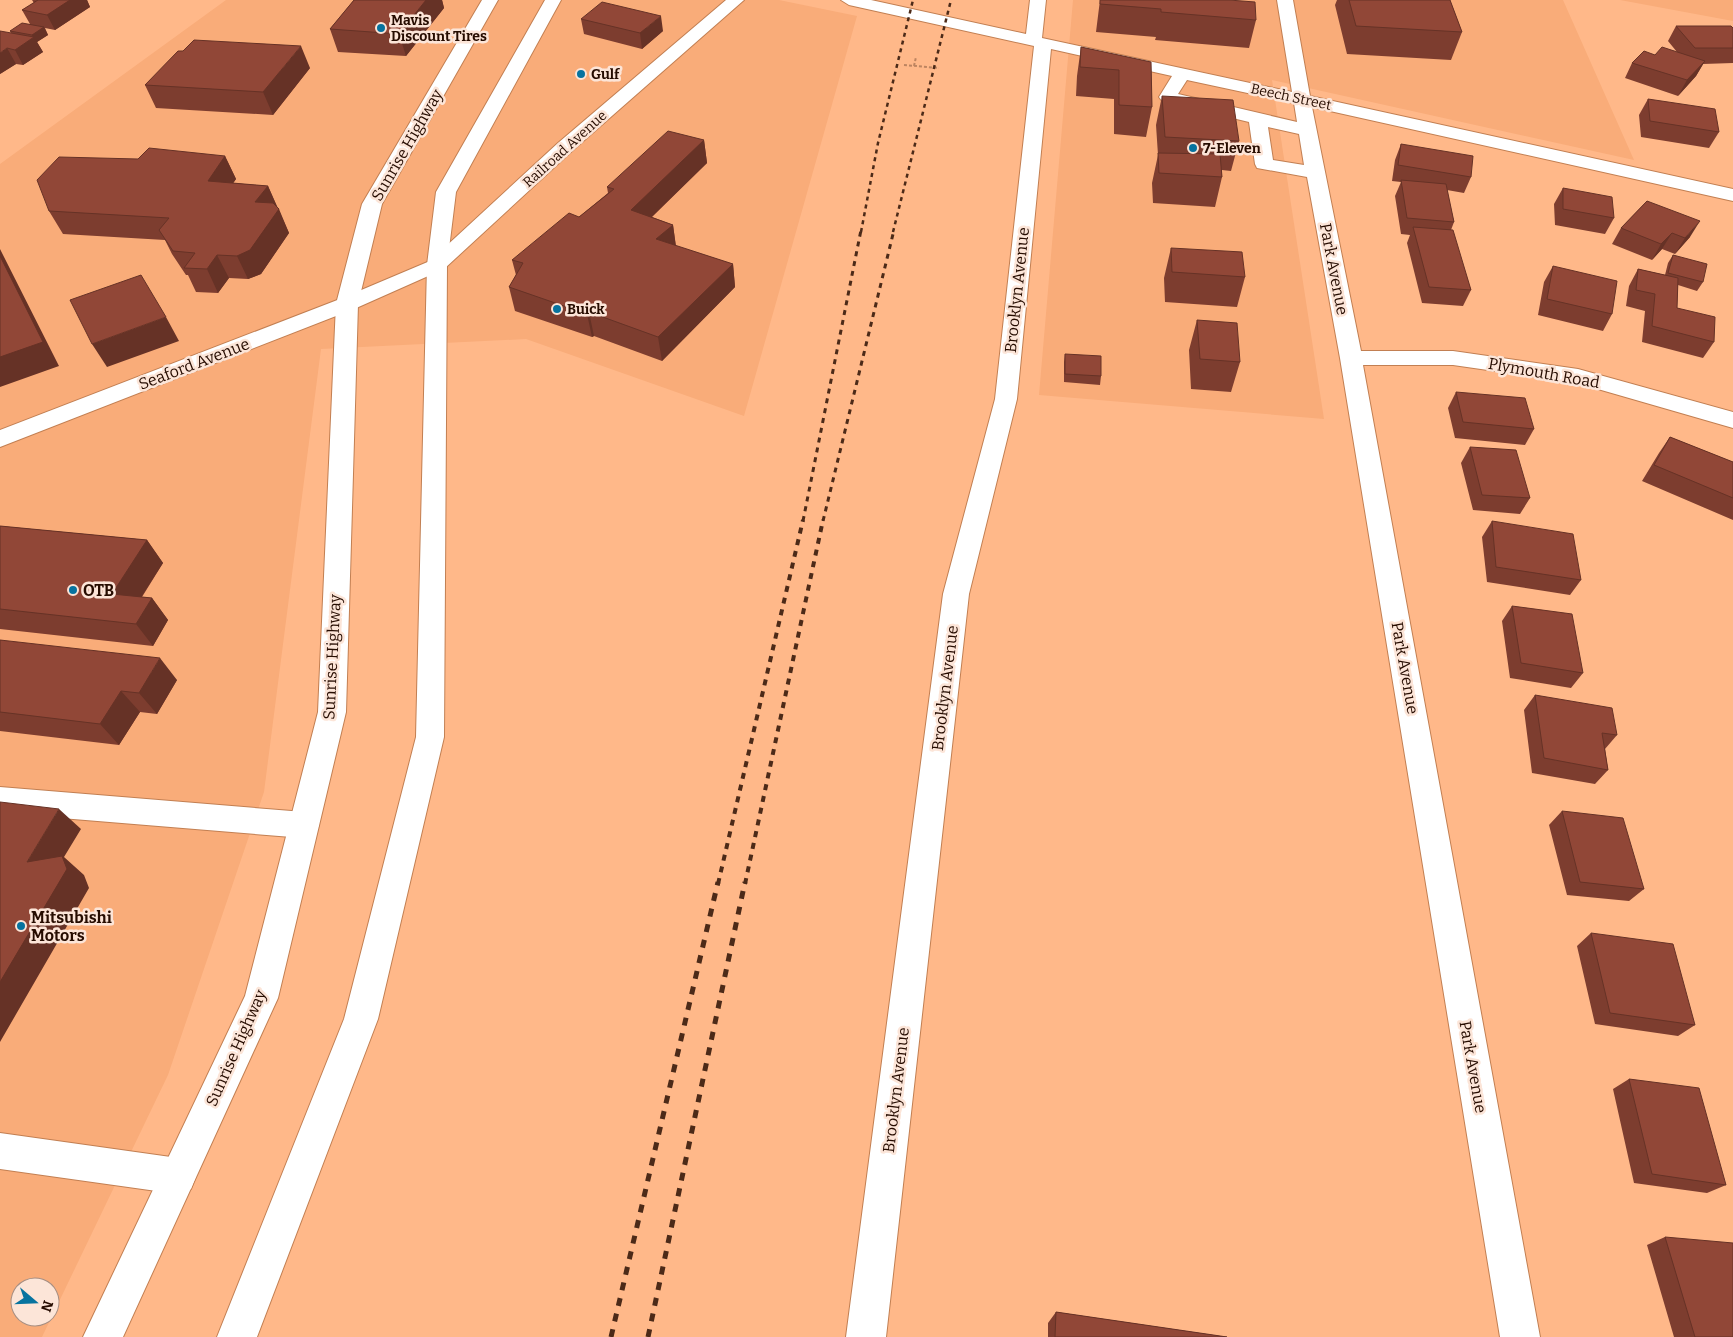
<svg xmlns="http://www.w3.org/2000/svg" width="1733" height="1337" viewBox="0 0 1733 1337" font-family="Bitter,serif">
	<rect width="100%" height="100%" fill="#ffb889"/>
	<path fill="#f9ac79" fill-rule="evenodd" d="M 226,0 L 779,0 L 857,16 L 744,416 L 526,339 L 321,349 L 264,792 L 168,1075 L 42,1337 L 0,1337 L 0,164 ZM 20,1287 L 50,1287 L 50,1317 L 20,1317 Z
		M 1073,0 L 1563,0 L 1634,160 L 1272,80 L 1324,419 L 1039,395 Z
		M 1620,0 L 1733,0 L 1733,21 Z"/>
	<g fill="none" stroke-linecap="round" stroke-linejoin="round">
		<g stroke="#c27f52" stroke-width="2">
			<path id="minor" d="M 726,0 L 744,0 L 572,151 L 444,269 L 354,309 L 0,447 L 0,430 L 340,299 L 430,261 L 558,143 Z
				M 841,0 L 871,0 L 1026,34 L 1030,0 L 1046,0 L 1042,38 L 1292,92 L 1277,0 L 1293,0 L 1310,96 L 1733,189 L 1733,201 L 1312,107 L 1361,351 L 1453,351 L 1578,369 L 1733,412 L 1733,428 L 1577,383 L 1453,365 L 1363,365 L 1540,1337 L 1500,1337 L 1340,358 L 1307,177 L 1257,168 L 1255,164 L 1249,122 L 1162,101 L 1159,97 L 1172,76 L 1051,49 L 1017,399 L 969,594 L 886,1337 L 846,1337 L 943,594 L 995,399 L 1034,46 L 849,5 ZM 1187,80 L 1294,103 L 1297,122 L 1178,94 ZM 1268,127 L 1299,134 L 1304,165 L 1273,160 Z
				M 0,787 L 304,812 L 315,816 L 319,825 L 315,834 L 304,838 L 0,813 Z
				M 0,1133 L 178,1158 L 191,1163 L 196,1176 L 191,1189 L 178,1194 L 0,1169 Z"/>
		</g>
		<g stroke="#c27f52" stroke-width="2">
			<path id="highway" d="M 482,0 L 498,0 L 382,204 L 358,304 L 346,712 L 278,998 L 123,1337 L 83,1337 L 245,996 L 318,712 L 336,304 L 362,204 Z
				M 545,0 L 561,0 L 456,192 L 447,265 L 444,737 L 378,1019 L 257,1337 L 217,1337 L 344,1019 L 416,737 L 427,265 L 436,192 Z"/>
		</g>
		<path stroke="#bd8460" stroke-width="2" stroke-dasharray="3 2" stroke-linecap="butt" d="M 904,65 L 939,68
			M 914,66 L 916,57"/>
		<use href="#minor" fill="#fff" fill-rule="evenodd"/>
		<use href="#highway" fill="#fff" fill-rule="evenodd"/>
		<path stroke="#4c2a18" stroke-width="2.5" stroke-dasharray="4 4" stroke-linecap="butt" d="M 861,232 L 878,143 L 913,0
			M 893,232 L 951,0"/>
		<path stroke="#4c2a18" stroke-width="3" stroke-dasharray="5 5" stroke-linecap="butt" d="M 803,521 L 861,230
			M 823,521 L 894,230"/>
		<path stroke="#4c2a18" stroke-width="4" stroke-dasharray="6 6" stroke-linecap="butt" d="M 718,884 L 803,520
			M 745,884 L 823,520"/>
		<path stroke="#4c2a18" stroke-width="5" stroke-dasharray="8 8" stroke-linecap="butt" d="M 611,1337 L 718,882
			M 648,1337 L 745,882"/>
	</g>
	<path fill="#7d3d2f" d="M 32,0 L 87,0 L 90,7 L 55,30 L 45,28 L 48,35 L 37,42 L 43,52 L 23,65 L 16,64 L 0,74 L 11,33 L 10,31 L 30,24 L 22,10 L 34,3 Z
		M 354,0 L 442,0 L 444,8 L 406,56 L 338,52 L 330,29 Z
		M 1100,0 L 1256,20 L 1249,48 L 1155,40 L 1156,37 L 1096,32 Z
		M 1337,0 L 1450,0 L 1462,32 L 1451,60 L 1347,54 L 1335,5 Z
		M 581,19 L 663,31 L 642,49 L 584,34 Z
		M 1676,26 L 1733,28 L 1733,63 L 1703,64 L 1696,76 L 1678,96 L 1625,78 L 1632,63 L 1655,55 L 1677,52 L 1668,41 Z
		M 1081,47 L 1151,62 L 1152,107 L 1146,137 L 1114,134 L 1114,99 L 1076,96 L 1077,76 Z
		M 310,68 L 273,115 L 156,108 L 145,85 Z
		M 1162,96 L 1239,141 L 1231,171 L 1222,170 L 1222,177 L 1215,207 L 1153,203 L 1152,183 L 1158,155 L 1156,125 Z
		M 1648,99 L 1719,132 L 1709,148 L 1641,137 L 1639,115 Z
		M 704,140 L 707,163 L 652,217 L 673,225 L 676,246 L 733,264 L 735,287 L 662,361 L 594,336 L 592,337 L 515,311 L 509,287 L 516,275 L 512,260 L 579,217 L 608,193 L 607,187 Z
		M 1401,144 L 1471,177 L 1464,193 L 1447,190 L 1454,222 L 1451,230 L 1471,290 L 1463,306 L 1422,303 L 1407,243 L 1410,235 L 1401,234 L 1395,196 L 1401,182 L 1392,181 L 1395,160 Z
		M 225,156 L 236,179 L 233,183 L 268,186 L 289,233 L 261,274 L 248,279 L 229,278 L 218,293 L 196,292 L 188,275 L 186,275 L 172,254 L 165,240 L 63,234 L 49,211 L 138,159 Z
		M 1563,188 L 1614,218 L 1605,234 L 1555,225 L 1554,204 Z
		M 1647,201 L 1690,237 L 1675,254 L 1662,249 L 1652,260 L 1612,244 L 1621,228 Z
		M 1171,248 L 1245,277 L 1237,307 L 1165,302 L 1164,278 Z
		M 1673,255 L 1703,282 L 1697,291 L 1678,285 L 1677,308 L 1714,342 L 1703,358 L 1642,342 L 1645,311 L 1626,306 L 1629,286 L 1638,269 L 1665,275 L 1668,263 Z
		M 1553,266 L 1612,314 L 1603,331 L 1538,315 L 1544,282 Z
		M 1197,320 L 1240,362 L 1231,392 L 1191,389 L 1189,350 Z
		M 1065,354 L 1101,376 L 1100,385 L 1064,382 L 1064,362 Z
		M 1456,392 L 1534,429 L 1525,445 L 1455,438 L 1448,408 Z
		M 1670,437 L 1733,462 L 1733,520 L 1642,481 L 1659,453 Z
		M 1470,447 L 1530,498 L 1520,514 L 1473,510 L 1461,463 Z
		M 1492,521 L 1581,580 L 1570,595 L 1487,582 L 1482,537 Z
		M 0,526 L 147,540 L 163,563 L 142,597 L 152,598 L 168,620 L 153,646 L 0,629 Z
		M 1512,606 L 1583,673 L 1571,688 L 1510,678 L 1502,621 Z
		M 0,640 L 177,680 L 157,714 L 140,712 L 119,745 L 0,731 Z
		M 1535,695 L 1617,735 L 1605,749 L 1608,770 L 1595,784 L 1532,773 L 1524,710 Z
		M 1562,811 L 1644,889 L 1629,901 L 1567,895 L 1549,825 Z
		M 1591,933 L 1695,1025 L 1678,1036 L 1595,1024 L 1577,946 Z
		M 1629,1079 L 1726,1185 L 1707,1193 L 1634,1183 L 1613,1089 Z
		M 1665,1237 L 1733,1337 L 1674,1337 L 1647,1245 Z
		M 1056,1312 L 1227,1337 L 1048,1337 L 1048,1323 Z"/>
	<path fill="#663226" d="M 68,0 L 87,0 L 90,7 L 55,30 L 47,15 Z
		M 426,0 L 442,0 L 444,8 L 406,56 L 399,34 Z
		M 661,16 L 663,31 L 642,49 L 640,33 Z
		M 44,27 L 48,35 L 37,42 L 43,52 L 23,65 L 15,50 L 33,38 L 32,35 Z
		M 301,46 L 310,68 L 273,115 L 263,92 Z
		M 7,48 L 16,64 L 0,74 L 0,53 Z
		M 1705,61 L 1696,76 L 1678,96 L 1687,80 Z
		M 704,140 L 707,163 L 635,233 L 631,210 Z
		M 225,156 L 236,179 L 219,204 L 208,181 Z
		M 268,186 L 278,209 L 255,202 Z
		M 279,209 L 289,233 L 261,274 L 248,279 L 237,256 Z
		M 1700,221 L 1690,237 L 1675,254 L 1685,238 Z
		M 673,225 L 676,248 L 656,239 Z
		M 1672,233 L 1662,249 L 1652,260 L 1661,244 Z
		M 0,249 L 59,366 L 0,387 Z
		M 217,255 L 229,278 L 218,293 L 207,269 Z
		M 733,264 L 735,287 L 662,361 L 658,337 Z
		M 589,312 L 594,336 L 592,337 L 587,314 Z
		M 166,317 L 179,341 L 107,367 L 92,344 Z
		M 147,540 L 163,563 L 129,616 L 112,594 Z
		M 152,598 L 168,620 L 153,646 L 136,624 Z
		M 160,658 L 177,680 L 157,714 L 139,693 Z
		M 121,691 L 140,712 L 119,745 L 100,724 Z
		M 59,809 L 81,829 L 64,857 L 84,875 L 89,888 L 0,1042 L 0,982 L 27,862 Z"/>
	<path fill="#914737" stroke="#663226" d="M 38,0 L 70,0 L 47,15 L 22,10 Z
		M 354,0 L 426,0 L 399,34 L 330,29 Z
		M 1100,0 L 1229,0 L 1255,2 L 1256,20 L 1161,12 L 1161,9 L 1100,4 Z
		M 1349,0 L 1450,0 L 1462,32 L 1356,26 Z
		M 602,2 L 661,16 L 640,33 L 581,19 Z
		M 22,23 L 44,27 L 32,35 L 10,31 Z
		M 1676,26 L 1731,26 L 1733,28 L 1733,48 L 1695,48 Z
		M 0,31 L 34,37 L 15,50 L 7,48 L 0,53 Z
		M 194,40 L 301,46 L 263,92 L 145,85 L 178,51 L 183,51 Z
		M 1081,47 L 1151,62 L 1152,107 L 1119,105 L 1119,70 L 1080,67 Z
		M 1662,47 L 1705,61 L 1687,80 L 1632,63 L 1644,51 L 1655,55 Z
		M 1162,96 L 1233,100 L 1239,141 L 1165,137 Z
		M 1648,99 L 1715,109 L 1719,132 L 1650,121 Z
		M 668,131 L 704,140 L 631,210 L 673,225 L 656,239 L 733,264 L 658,337 L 589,312 L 587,314 L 509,287 L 523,263 L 512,260 L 569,213 L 579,217 L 614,189 L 607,187 Z
		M 1401,144 L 1473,156 L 1471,177 L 1398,165 Z
		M 149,148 L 225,156 L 208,181 L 268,186 L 255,202 L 273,203 L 279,209 L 250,250 L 237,256 L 217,255 L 207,269 L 184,268 L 195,253 L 173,251 L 159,230 L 169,218 L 49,211 L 37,180 L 59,157 L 138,159 Z
		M 1158,153 L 1220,154 L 1222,177 L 1159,173 Z
		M 1401,180 L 1446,184 L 1454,222 L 1407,218 Z
		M 1563,188 L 1612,197 L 1614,218 L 1563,209 Z
		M 1647,201 L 1700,221 L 1685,238 L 1672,233 L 1661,244 L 1621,228 Z
		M 1413,227 L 1453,230 L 1471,290 L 1429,287 Z
		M 1171,248 L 1242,252 L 1245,277 L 1172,272 Z
		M 1673,255 L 1707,264 L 1703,282 L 1668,273 Z
		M 0,256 L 43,342 L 0,357 Z
		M 1553,266 L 1617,281 L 1612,314 L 1547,299 Z
		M 1638,269 L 1678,278 L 1677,308 L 1715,317 L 1714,342 L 1652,326 L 1655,294 L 1636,290 Z
		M 141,275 L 166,317 L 92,344 L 70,300 Z
		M 1197,320 L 1237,323 L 1240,362 L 1200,359 Z
		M 1065,354 L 1101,356 L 1101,376 L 1065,374 Z
		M 1456,392 L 1525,398 L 1534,429 L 1463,422 Z
		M 1670,437 L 1733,462 L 1733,498 L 1654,465 Z
		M 1470,447 L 1516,450 L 1530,498 L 1482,495 Z
		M 1492,521 L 1573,534 L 1581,580 L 1496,567 Z
		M 0,526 L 147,540 L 112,594 L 152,598 L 136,624 L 0,609 Z
		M 1512,606 L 1572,614 L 1583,673 L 1521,663 Z
		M 0,640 L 160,658 L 139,693 L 121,691 L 100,724 L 0,712 Z
		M 1535,695 L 1612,708 L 1617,735 L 1602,733 L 1608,770 L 1544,758 Z
		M 0,802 L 59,809 L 27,862 L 62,856 L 67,869 L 0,982 Z
		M 1562,811 L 1623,818 L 1644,889 L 1580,882 Z
		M 1591,933 L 1673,944 L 1695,1025 L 1610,1013 Z
		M 1629,1079 L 1699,1088 L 1726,1185 L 1652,1174 Z
		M 1665,1237 L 1733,1243 L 1733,1337 L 1695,1337 Z
		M 1056,1312 L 1227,1337 L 1055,1337 Z"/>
	<g fill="#07739f" stroke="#fce5d8" stroke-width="2">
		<circle cx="381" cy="28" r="5"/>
		<circle cx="581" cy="74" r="5"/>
		<circle cx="1193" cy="148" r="5"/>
		<circle cx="557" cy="309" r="5"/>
		<circle cx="73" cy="590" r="5"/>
		<circle cx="21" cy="926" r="5"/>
	</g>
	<g text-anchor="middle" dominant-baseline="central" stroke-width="5" stroke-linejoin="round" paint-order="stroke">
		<g font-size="14" font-weight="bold" fill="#260c00" stroke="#fce5d8" text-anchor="start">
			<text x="391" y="20">Mavis<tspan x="391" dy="16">Discount Tires</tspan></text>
			<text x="591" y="74">Gulf</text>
			<text x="1203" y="148">7-Eleven</text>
			<text x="567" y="309">Buick</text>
		</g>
		<g font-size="14" fill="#260c00" stroke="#fce5d8">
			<text transform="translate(1291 97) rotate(12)">Beech Street</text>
			<text transform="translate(565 149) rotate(-42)">Railroad Avenue</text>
		</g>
		<g font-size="16" fill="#260c00" stroke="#fce5d8">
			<text transform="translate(407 145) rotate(-60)">Sunrise Highway</text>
			<text transform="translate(1334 269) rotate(79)">Park Avenue</text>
			<text transform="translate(1017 290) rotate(-84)">Brooklyn Avenue</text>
			<text transform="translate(194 364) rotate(-21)">Seaford Avenue</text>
			<text transform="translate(1544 373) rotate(10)">Plymouth Road</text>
			<text transform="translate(332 657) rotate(-87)">Sunrise Highway</text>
			<text transform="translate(1405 668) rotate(80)">Park Avenue</text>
			<text transform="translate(945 688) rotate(-83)">Brooklyn Avenue</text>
			<text transform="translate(236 1048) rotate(-66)">Sunrise Highway</text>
			<text transform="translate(1473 1067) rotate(80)">Park Avenue</text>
			<text transform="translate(896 1090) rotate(-83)">Brooklyn Avenue</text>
		</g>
		<g font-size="16" font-weight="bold" fill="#260c00" stroke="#fce5d8" text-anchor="start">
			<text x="83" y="590">OTB</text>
			<text x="31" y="917">Mitsubishi<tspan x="31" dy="18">Motors</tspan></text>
		</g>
	</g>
	<g transform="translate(35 1302) rotate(109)"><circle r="24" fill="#fce5d8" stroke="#a68e82"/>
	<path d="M0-4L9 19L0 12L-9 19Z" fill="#07739f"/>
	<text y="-8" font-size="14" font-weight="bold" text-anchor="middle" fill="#260c00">N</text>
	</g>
</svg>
